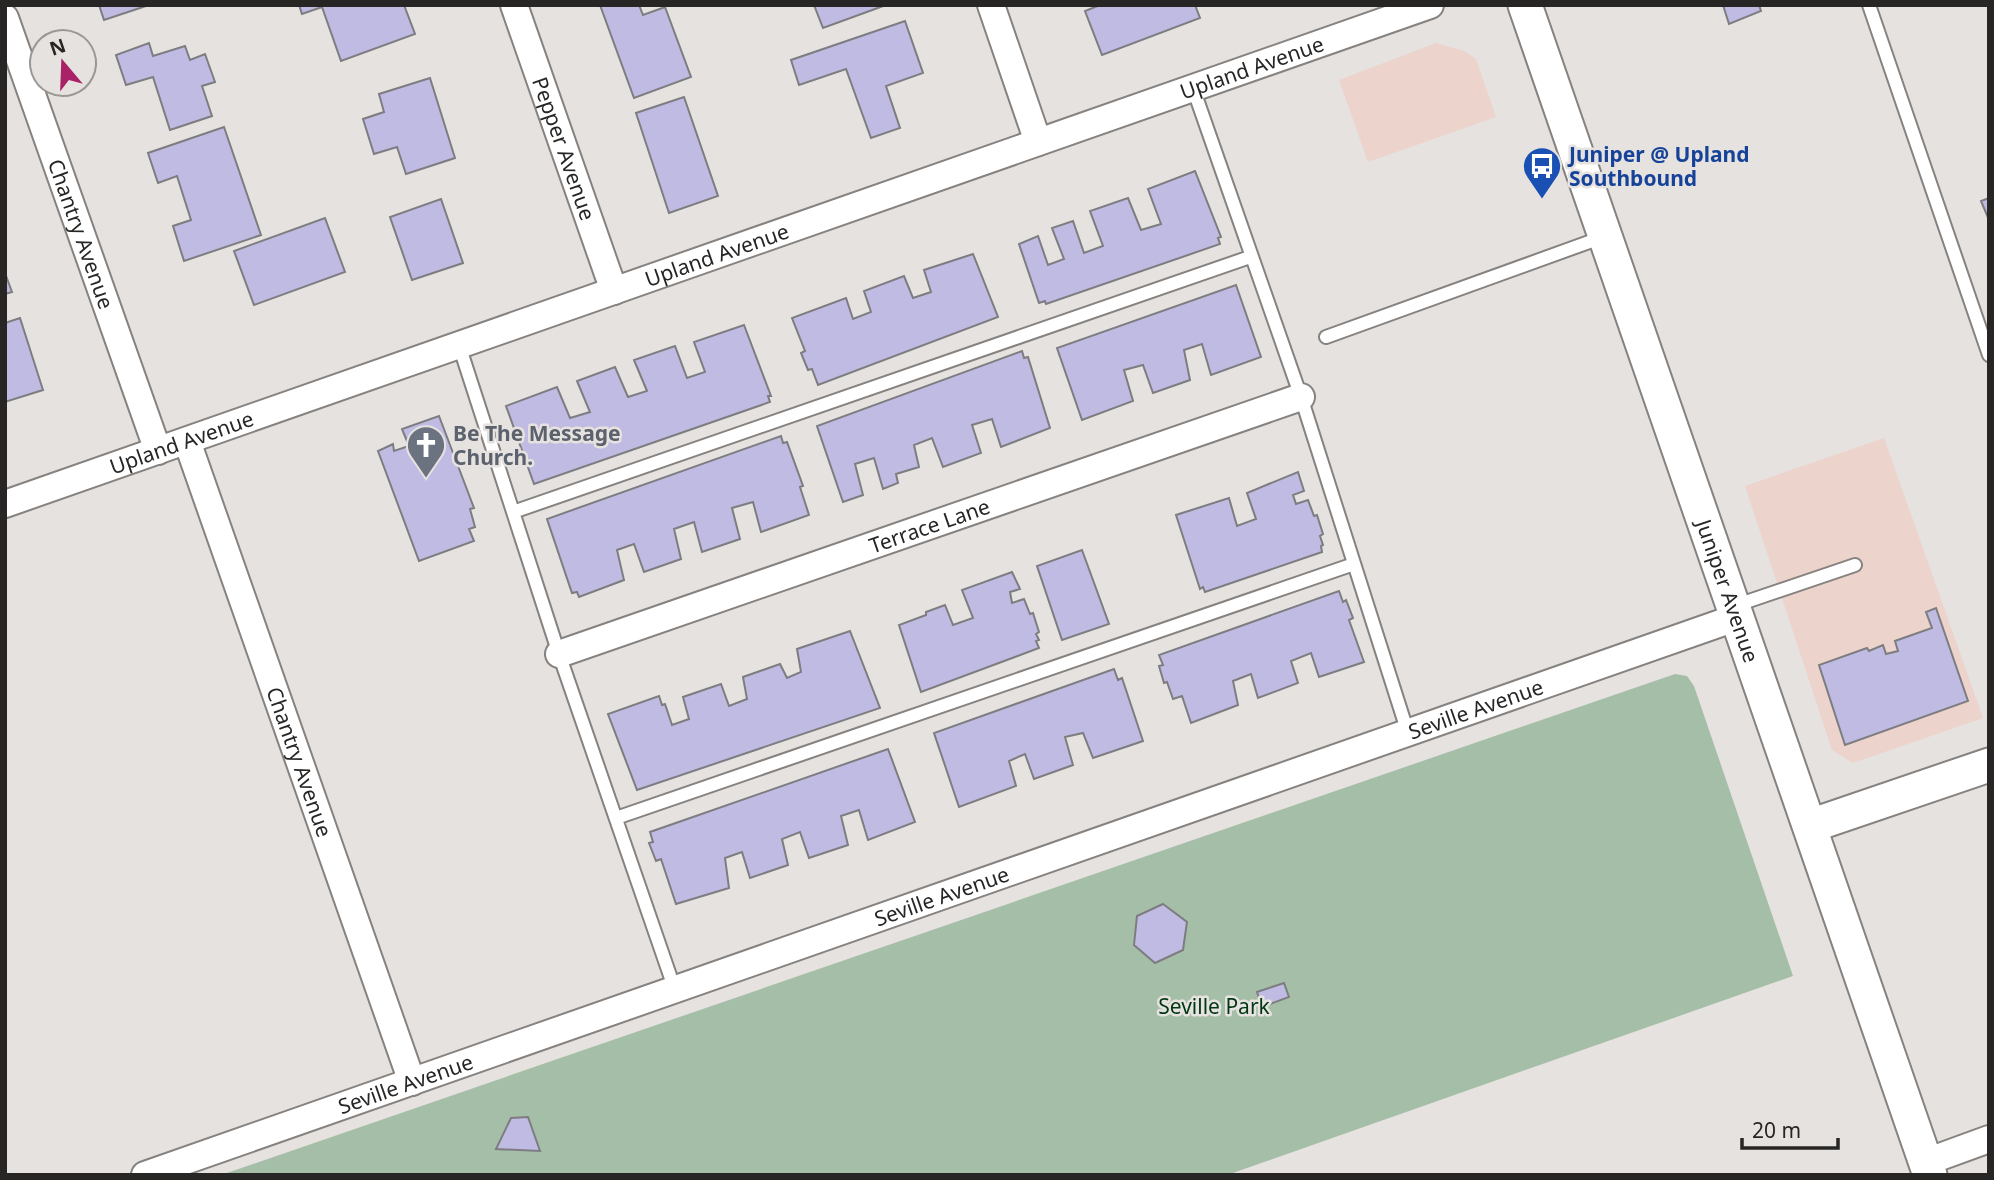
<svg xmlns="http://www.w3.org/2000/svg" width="1994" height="1180" viewBox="0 0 1994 1180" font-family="'Noto Sans',sans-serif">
	<rect width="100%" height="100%" fill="#e6e2df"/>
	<path fill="#ecd3cb" d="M 1436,43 L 1464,51 L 1476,59 L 1496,117 L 1368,162 L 1339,80 Z
		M 1884,438 L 1983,718 L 1853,763 L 1832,750 L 1745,486 Z"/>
	<path fill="#a5bea7" d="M 1675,674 L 1687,676 L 1694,686 L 1793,976 L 1227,1175 L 221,1175 Z"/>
	<path fill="#c0bbe2" stroke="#7d7d81" stroke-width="2" d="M 99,5 L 149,5 L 104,20 Z
		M 299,5 L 404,5 L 415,34 L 341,61 L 322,7 L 302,14 Z
		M 600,5 L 639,5 L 643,15 L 665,7 L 691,77 L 634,98 Z
		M 814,5 L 886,5 L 823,28 Z
		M 1100,5 L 1195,5 L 1200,18 L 1102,55 L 1085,11 Z
		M 1723,5 L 1759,5 L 1761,11 L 1729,24 Z
		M 905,21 L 923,73 L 886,86 L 900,128 L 871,138 L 846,69 L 799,85 L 791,60 Z
		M 149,43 L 153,56 L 185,46 L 190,60 L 205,54 L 215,82 L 202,86 L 212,116 L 170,130 L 153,77 L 126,85 L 116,55 Z
		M 430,78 L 455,158 L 406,174 L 397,147 L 374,154 L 363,119 L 384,112 L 379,94 Z
		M 684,97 L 718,196 L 669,213 L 636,113 Z
		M 224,127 L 261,235 L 184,261 L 173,226 L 191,220 L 177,176 L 158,183 L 148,153 Z
		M 1195,171 L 1221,237 L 1218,238 L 1220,244 L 1046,304 L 1045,301 L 1039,303 L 1019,244 L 1038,236 L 1048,265 L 1064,259 L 1052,228 L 1073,221 L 1084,253 L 1103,246 L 1090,211 L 1128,198 L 1141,230 L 1161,224 L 1148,189 Z
		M 1989,198 L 1989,220 L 1981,201 Z
		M 441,199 L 463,263 L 412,280 L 390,217 Z
		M 325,218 L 345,272 L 254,305 L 234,251 Z
		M 973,254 L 998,317 L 818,385 L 812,369 L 808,370 L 801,353 L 805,351 L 792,318 L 846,298 L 853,319 L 871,312 L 864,291 L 904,276 L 913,298 L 931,292 L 924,270 Z
		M 5,273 L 12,292 L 5,294 Z
		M 1236,285 L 1261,357 L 1211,375 L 1202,344 L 1184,350 L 1190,380 L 1153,393 L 1143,365 L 1124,370 L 1133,401 L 1082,420 L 1057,348 Z
		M 20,318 L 43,390 L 5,402 L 5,323 Z
		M 744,325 L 771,396 L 768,396 L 770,402 L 534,484 L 506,406 L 557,387 L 570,418 L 590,412 L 577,381 L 615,367 L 628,397 L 647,391 L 634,360 L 675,346 L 687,378 L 705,372 L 694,342 Z
		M 1022,351 L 1024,358 L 1028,357 L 1050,428 L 1001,447 L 992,419 L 972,425 L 981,453 L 943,467 L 932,438 L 914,445 L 919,467 L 896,474 L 898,483 L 883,489 L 874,458 L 855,464 L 863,495 L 843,502 L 817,426 Z
		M 439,416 L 474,508 L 470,509 L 475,527 L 469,529 L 474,541 L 419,561 L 378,451 L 393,444 L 394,451 L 409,446 L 402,429 Z
		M 781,436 L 783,443 L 787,442 L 803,486 L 800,487 L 809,515 L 761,532 L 753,502 L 732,508 L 740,539 L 702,552 L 694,522 L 674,529 L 681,559 L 644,572 L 634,544 L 617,550 L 624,580 L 579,597 L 577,592 L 572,593 L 547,519 Z
		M 1298,472 L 1304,491 L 1293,495 L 1296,504 L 1308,500 L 1314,516 L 1317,515 L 1323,534 L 1320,536 L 1323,545 L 1321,546 L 1322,552 L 1205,592 L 1203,587 L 1200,589 L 1176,515 L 1229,498 L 1237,526 L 1256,519 L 1247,493 Z
		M 1082,550 L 1109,624 L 1062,640 L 1037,566 Z
		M 1012,572 L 1020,589 L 1010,592 L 1012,603 L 1024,599 L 1030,614 L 1033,613 L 1039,632 L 1036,634 L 1039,640 L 1036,641 L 1039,648 L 921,692 L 899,625 L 926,615 L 926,612 L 945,605 L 953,625 L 973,618 L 962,590 Z
		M 1339,591 L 1343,602 L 1346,600 L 1353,618 L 1349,620 L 1364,662 L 1319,677 L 1311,653 L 1291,661 L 1298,683 L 1258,698 L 1251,674 L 1233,681 L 1238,705 L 1191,723 L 1182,696 L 1173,699 L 1167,682 L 1164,683 L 1159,666 L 1163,665 L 1159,655 Z
		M 1936,608 L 1968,701 L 1845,745 L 1819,665 L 1867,648 L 1869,651 L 1883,645 L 1886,654 L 1898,651 L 1895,641 L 1932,628 L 1926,612 Z
		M 850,631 L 880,708 L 637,790 L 608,714 L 659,696 L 662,705 L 665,704 L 672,725 L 689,719 L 683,697 L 721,684 L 729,706 L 747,699 L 743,677 L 780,664 L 787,678 L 801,672 L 797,649 Z
		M 1114,669 L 1118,680 L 1122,678 L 1143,741 L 1093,758 L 1083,733 L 1065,737 L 1073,765 L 1034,779 L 1025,754 L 1009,761 L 1016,786 L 959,807 L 934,733 Z
		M 888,749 L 915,822 L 868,840 L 859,810 L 841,816 L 848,845 L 809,858 L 800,832 L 782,839 L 788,865 L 750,878 L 742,852 L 725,858 L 729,888 L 676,904 L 661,859 L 656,861 L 649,843 L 653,842 L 650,832 Z
		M 1163,904 L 1187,922 L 1183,950 L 1155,963 L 1134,945 L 1137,916 Z
		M 1284,983 L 1289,997 L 1262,1007 L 1257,992 Z
		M 528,1117 L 540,1151 L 496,1149 L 511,1118 Z"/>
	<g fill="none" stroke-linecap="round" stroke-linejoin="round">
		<g stroke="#86827f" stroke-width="16">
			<path id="service" d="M 1869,5 L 1989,355
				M 1193,88 L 1301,397 L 1408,733
				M 1326,337 L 1603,237
				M 459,345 L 559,654 L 675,990
				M 513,512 L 1250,257
				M 1734,606 L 1855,565
				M 616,818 L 1354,564"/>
		</g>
		<g stroke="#86827f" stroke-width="30">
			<g id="minor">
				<path id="s1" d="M 514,5 L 614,291"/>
				<path d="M 991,5 L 1038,142"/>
				<path id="s2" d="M 5,18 L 158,451"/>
				<path id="s3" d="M 187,441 L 412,1082"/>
				<path id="s4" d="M 5,504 L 1430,5"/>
				<path id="s5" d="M 559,654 L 1301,397"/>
				<path d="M 1926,1162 L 1989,1139"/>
				<path id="s6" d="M 145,1175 L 1738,617"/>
			</g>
		</g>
		<g stroke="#86827f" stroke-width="37">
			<g id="tertiary">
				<path id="s7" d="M 1525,5 L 1930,1175"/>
				<path d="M 1810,826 L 1989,765"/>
			</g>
		</g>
		<use href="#service" stroke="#fff" stroke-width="12"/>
		<use href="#minor" stroke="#fff" stroke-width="26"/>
		<use href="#tertiary" stroke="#fff" stroke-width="33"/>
	</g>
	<defs>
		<g id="bus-pin" transform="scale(2.0125)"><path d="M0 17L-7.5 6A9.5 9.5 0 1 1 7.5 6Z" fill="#1a4fb4" stroke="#e6e2df"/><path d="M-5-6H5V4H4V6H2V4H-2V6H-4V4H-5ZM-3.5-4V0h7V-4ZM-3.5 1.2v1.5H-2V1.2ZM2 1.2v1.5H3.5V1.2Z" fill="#fff"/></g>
		<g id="church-pin" transform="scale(2.0125)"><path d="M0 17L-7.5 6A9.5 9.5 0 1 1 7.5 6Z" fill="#6b7280" stroke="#e6e2df"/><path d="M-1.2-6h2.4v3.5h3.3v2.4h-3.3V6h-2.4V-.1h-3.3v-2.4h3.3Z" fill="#fff"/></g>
	</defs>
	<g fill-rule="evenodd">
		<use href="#bus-pin" x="1542" y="166"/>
		<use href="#church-pin" x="426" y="445"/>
	</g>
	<g text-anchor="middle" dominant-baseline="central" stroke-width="5" stroke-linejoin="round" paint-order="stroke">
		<g font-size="21" fill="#272625" stroke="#e6e2df">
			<text stroke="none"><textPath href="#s4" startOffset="1321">Upland Avenue</textPath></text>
			<text stroke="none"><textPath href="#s1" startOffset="152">Pepper Avenue</textPath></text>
			<text stroke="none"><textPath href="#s2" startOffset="229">Chantry Avenue</textPath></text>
			<text stroke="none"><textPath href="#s4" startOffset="754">Upland Avenue</textPath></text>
			<text stroke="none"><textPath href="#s4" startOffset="187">Upland Avenue</textPath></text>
			<text stroke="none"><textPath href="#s5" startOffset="392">Terrace Lane</textPath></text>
			<text stroke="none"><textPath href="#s7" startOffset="620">Juniper Avenue</textPath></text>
			<text stroke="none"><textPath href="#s6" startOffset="1410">Seville Avenue</textPath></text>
			<text stroke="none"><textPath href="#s3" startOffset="340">Chantry Avenue</textPath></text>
			<text stroke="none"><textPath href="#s6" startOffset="844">Seville Avenue</textPath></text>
			<text stroke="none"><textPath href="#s6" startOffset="276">Seville Avenue</textPath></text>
		</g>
		<g font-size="21" font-weight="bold" fill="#164399" stroke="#e6e2df" text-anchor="start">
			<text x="1569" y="154">Juniper @ Upland<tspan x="1569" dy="24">Southbound</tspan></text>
		</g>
		<g font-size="21" font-weight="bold" fill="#5b616d" stroke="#e6e2df" text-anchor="start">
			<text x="453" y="433">Be The Message<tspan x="453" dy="24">Church.</tspan></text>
		</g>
		<g font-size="21" fill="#013712" stroke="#e6e2df">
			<text x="1214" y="1006">Seville Park</text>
		</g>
	</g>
	<rect width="1994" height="1180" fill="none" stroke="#272625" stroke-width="14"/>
	<g transform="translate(63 63) rotate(341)"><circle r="33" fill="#e6e2df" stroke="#9a9795" stroke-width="2"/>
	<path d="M0-5L12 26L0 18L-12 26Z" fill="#a92166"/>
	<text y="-10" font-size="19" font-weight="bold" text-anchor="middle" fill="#272625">N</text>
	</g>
	<path d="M1742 1138v10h96v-10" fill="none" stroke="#272625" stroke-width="3.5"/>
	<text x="1752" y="1138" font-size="21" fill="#272625" stroke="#e6e2df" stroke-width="5" paint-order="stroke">20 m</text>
</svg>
